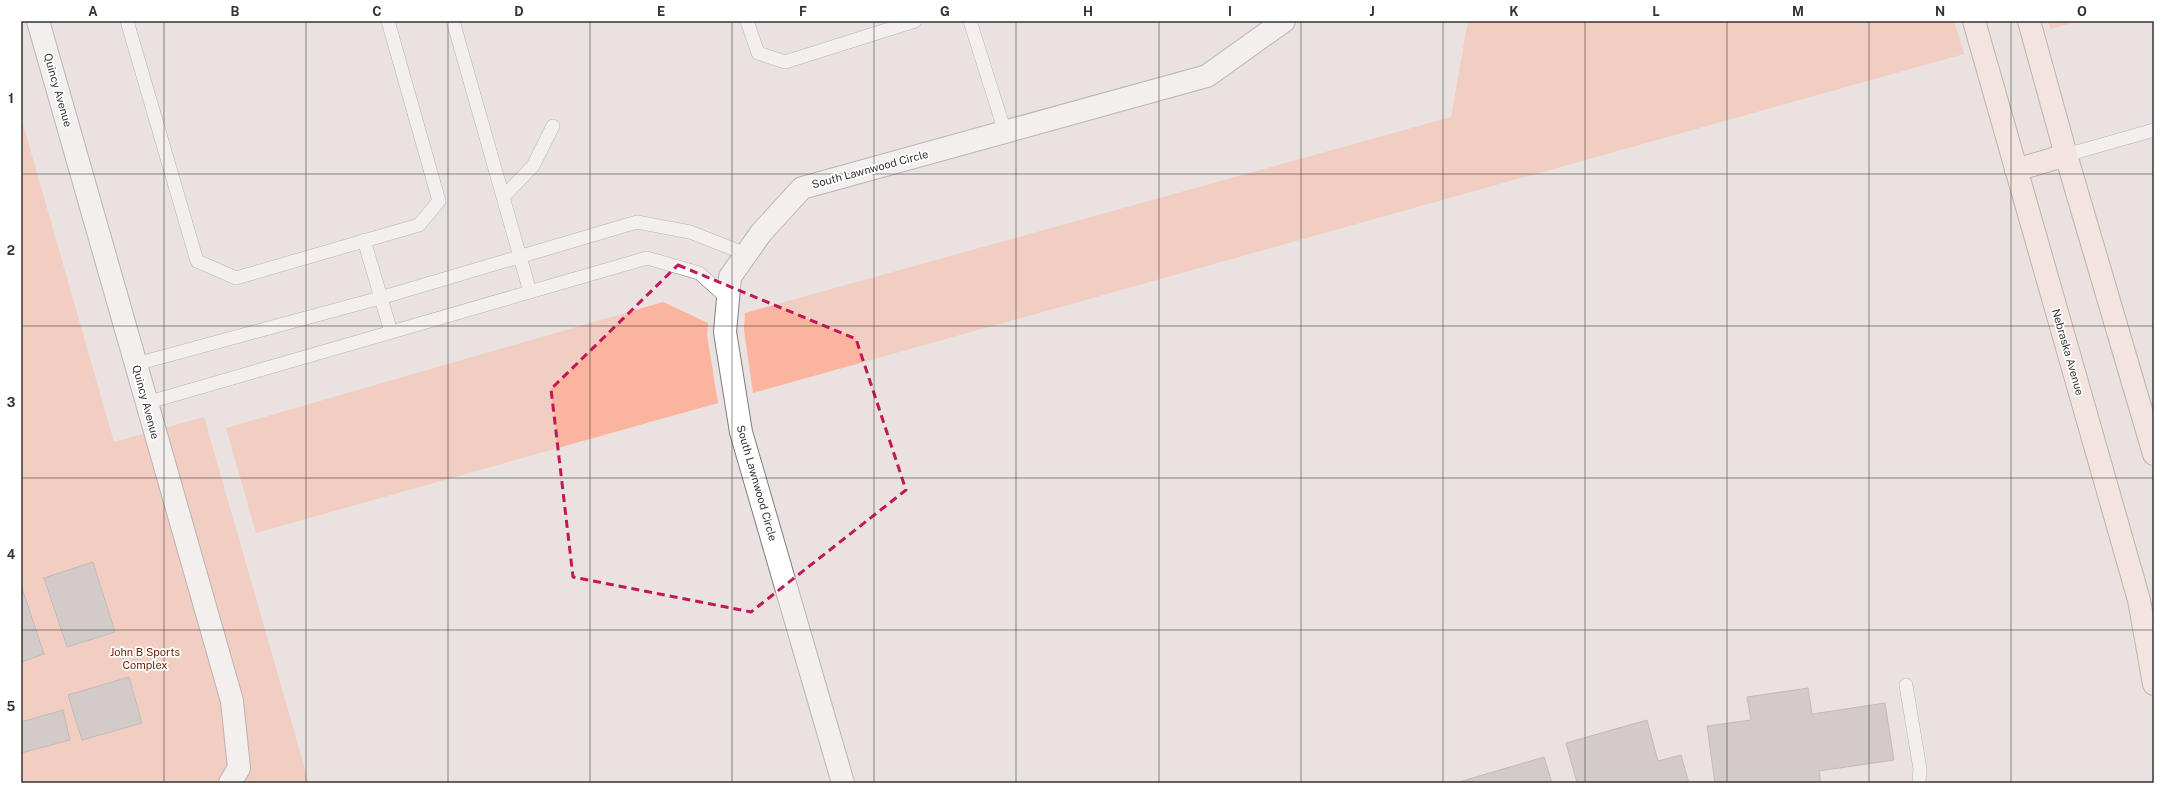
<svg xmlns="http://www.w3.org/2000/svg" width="2175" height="804" viewBox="0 0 2175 804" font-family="'Public Sans',sans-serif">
	<rect width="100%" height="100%" fill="#eae2e0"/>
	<path fill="#fbb49d" d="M 1468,21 L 1954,21 L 1964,54 L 753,393 L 744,330 L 745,313 L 1451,117 Z
		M 2048,21 L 2079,21 L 2051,29 Z
		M 21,117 L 114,442 L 204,417 L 309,783 L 21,783 Z
		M 663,302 L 708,323 L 707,335 L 718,403 L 256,533 L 226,428 Z"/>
	<path fill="#b7b0ae" stroke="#938c8a" d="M 93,562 L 115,632 L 67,647 L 44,578 Z
		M 21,585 L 44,654 L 21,662 Z
		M 129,677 L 142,723 L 82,740 L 68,695 Z
		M 1808,688 L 1812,714 L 1885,703 L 1894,760 L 1819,771 L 1821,783 L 1715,783 L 1707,726 L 1751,720 L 1747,697 Z
		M 63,710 L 70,740 L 21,753 L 21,722 Z
		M 1647,720 L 1658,761 L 1681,755 L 1689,783 L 1577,783 L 1566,743 Z
		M 1544,757 L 1552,783 L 1460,783 L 1459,782 Z"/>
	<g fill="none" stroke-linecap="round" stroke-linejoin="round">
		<g stroke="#837c7a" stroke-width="14">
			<path id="lane" d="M 127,21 L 197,261 L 236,278 L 419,225 L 439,201 L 388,21
				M 453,21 L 530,292
				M 747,21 L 758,53 L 785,62 L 915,21
				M 970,21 L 1005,132
				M 2066,155 L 2154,130
				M 504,196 L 533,166 L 553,126
				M 364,240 L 391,332
				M 136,364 L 380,298 L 637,222 L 690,232 L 746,254
				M 146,403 L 647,258 L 699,273 L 728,299
				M 1906,685 L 1920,769 L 1919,783"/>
		</g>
		<g stroke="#837c7a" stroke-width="24">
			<path id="street" d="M 38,21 L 232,701 L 239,768 L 230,783
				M 843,783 L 741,432 L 725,332 L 730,277 L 761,233 L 802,188 L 1207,76 L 1284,21"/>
		</g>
		<g stroke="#837c7a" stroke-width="24">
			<path id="secondary" d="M 1974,21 L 2139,600 L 2154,684
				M 2029,21 L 2066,155 L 2154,454
				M 2016,170 L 2066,155"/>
		</g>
		<use href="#lane" stroke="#fff" stroke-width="13"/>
		<use href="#street" stroke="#fff" stroke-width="22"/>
		<use href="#secondary" stroke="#ffe7e0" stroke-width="22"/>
	</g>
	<path d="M0 0H2175V804H0ZM 678,265 L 856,339 L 906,490 L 751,612 L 573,577 L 551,389 Z" fill="#eae2e0" fill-opacity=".55" fill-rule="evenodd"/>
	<path fill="none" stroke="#c2185b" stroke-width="3" stroke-dasharray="8 5" stroke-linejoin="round" d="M 678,265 L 856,339 L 906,490 L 751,612 L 573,577 L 551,389 Z"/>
	<path fill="none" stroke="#353332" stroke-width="1" stroke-opacity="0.55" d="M 164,21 L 164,783M 306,21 L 306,783M 448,21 L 448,783M 590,21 L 590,783M 732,21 L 732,783M 874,21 L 874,783M 1016,21 L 1016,783M 1159,21 L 1159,783M 1301,21 L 1301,783M 1443,21 L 1443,783M 1585,21 L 1585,783M 1727,21 L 1727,783M 1869,21 L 1869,783M 2011,21 L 2011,783M 21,174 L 2154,174M 21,326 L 2154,326M 21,478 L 2154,478M 21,630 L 2154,630"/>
	<g text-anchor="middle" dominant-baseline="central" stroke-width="3.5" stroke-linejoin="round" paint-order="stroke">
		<g font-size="11" fill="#353332" stroke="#fff">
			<text transform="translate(58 90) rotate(74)">Quincy Avenue</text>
			<text transform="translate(870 169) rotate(-15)">South Lawnwood Circle</text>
			<text transform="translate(2068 352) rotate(74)">Nebraska Avenue</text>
			<text transform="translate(146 402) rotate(75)">Quincy Avenue</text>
			<text transform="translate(757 483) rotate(74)">South Lawnwood Circle</text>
		</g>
		<g font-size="11" fill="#6e1f00" stroke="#fff">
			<text x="145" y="652">John B Sports<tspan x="145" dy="13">Complex</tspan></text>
		</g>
	</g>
	<rect width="2175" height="804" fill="none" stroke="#ffffff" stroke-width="44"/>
	<rect x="22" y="22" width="2131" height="760" fill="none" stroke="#353332" stroke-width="1.5"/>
	<g font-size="13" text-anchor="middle" font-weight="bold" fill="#353332">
		<text x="93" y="16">A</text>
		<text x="235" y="16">B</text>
		<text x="377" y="16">C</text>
		<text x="519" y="16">D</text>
		<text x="661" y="16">E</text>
		<text x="803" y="16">F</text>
		<text x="945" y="16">G</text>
		<text x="1088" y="16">H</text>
		<text x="1230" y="16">I</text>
		<text x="1372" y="16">J</text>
		<text x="1514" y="16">K</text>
		<text x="1656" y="16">L</text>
		<text x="1798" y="16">M</text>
		<text x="1940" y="16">N</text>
		<text x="2082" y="16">O</text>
		<text x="11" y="103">1</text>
		<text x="11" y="255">2</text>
		<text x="11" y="407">3</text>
		<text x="11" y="559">4</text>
		<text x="11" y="711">5</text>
	</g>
</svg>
